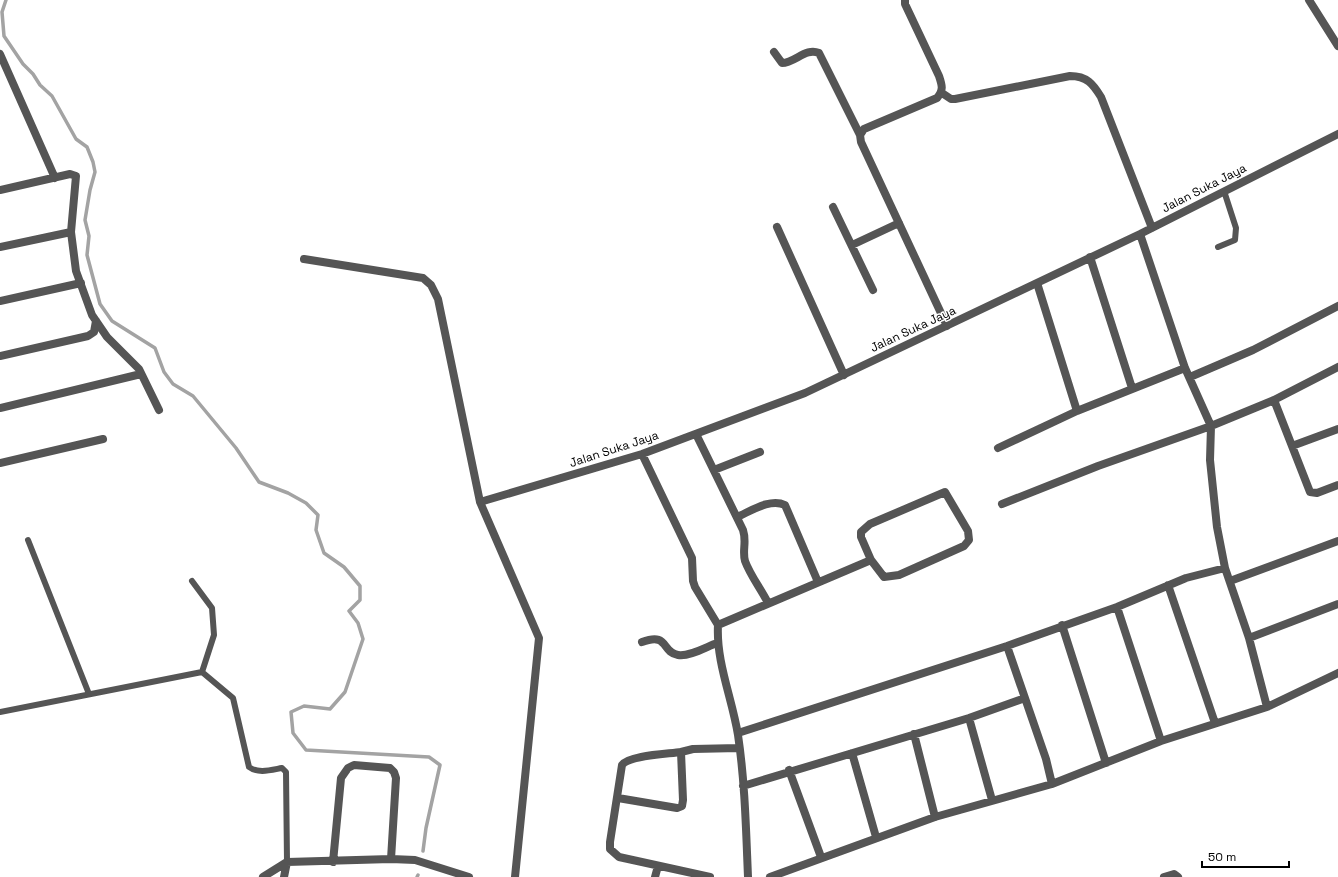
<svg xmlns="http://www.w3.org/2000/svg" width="1338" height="877" viewBox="0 0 1338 877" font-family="'Space Grotesk',sans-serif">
	<rect width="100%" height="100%" fill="#fff"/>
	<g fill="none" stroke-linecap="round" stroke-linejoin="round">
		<path stroke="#a3a3a3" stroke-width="3.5" d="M 6,0 L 2,12 L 4,36 L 23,64 L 33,74 L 40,85 L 52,96 L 76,139 L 87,147 L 93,162 L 95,172 L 90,190 L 85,220 L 89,236 L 87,255 L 100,304 L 112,321 L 155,348 L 164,372 L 173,384 L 193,396 L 236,448 L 259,482 L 288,493 L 306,503 L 318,515 L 316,530 L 324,553 L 344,567 L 360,586 L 360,600 L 349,611 L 358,623 L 363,639 L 345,692 L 330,709 L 304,706 L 291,712 L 293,733 L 306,750 L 429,757 L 440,765 L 426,828 L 423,851
			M 417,877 L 418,875"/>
		<path stroke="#555" stroke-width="6" d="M 1218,247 L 1235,240 L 1236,228 L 1224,191
			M 28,540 L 89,694
			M 202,672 L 233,698 L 249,767 C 258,774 271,770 282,768 L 286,772 L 287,862
			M 0,712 L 202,672 L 214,635 L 212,608 L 192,581"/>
		<path stroke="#555" stroke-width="8" d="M 905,0 L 905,4 L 939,76 C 942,85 944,90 937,98 L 864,129 L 860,135 L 861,142 L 947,326
			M 1309,0 L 1338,46
			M 774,52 L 782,63 C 795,63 806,47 819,53 L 860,135
			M 0,54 L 55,178
			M 942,93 L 951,99 L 955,99 L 1070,76 C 1087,76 1093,84 1101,97 L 1152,228
			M 0,190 L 70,174 L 76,176 L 71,232 L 76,271 L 92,315 L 107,337 L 139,369 L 159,410
			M 833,207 L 873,290
			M 777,227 L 844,375
			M 1140,234 L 1185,368 L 1211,426 L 1210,460 L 1217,527 L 1225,568
			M 852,245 L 899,223
			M 0,247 L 71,232
			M 1090,257 L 1132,388
			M 304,259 L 423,278 L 431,285 L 438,299 L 480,502 L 539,638 L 515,877
			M 1037,283 L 1077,411
			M 0,301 L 81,283
			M 0,356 L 88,336 L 94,332 L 96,321
			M 1190,377 L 1253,350 L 1338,306
			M 1274,400 L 1310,492 L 1317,493 L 1338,485
			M 0,408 L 141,374
			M 696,434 L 743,530 C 747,542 742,550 745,561 C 750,575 761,589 768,603
			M 1292,446 L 1338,429
			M 998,448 L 1077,411 L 1185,368
			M 642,454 L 692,558 L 693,581 L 695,587 L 718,625
			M 0,463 L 103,439
			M 714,470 L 760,452
			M 480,502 L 642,454 L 805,393 L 1140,234 L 1338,134
			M 1002,504 L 1098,466 L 1211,426 L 1274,400 L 1338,367
			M 737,517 C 751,511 770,498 785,505 L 818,582
			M 1230,581 L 1338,541
			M 1168,585 L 1215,723
			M 1117,607 L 1161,741
			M 1062,625 L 1106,763
			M 1249,638 L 1338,604
			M 642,642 C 669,632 661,652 678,655 C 689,657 706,647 717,643
			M 1267,707 L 1338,673
			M 969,718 L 992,800
			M 738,733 L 1007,646 L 1117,607 L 1186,578 L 1225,568 L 1249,638 L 1267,707 L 1161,741 L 1052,784 L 1046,759 L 1007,646
			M 914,734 L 935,817
			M 681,752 C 668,754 629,755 622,765 L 610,842 L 610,849 L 619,857 L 710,877
			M 852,753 L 876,837
			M 789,770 L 821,857
			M 743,786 L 969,718 L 1025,698
			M 618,798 L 677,808 L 682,806 L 683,800 L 681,752 L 693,749 L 739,748
			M 333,862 L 341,778 L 348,768 L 354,765 L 390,768 L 394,772 L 396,778 L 391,859
			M 263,877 L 287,862 L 391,859 L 415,860 L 469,877
			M 284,877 L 287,862
			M 655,877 L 658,866
			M 748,877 C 746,830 745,782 738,735 C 732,698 716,662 718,625 L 871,560 L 861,537 L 861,532 L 870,524 L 945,492 L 968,531 L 969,540 L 964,546 L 899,575 L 884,577 L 871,560
			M 770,877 L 935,817 L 1052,784
			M 1164,877 L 1174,874 L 1178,877"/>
	</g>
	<g text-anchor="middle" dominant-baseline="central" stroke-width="3" stroke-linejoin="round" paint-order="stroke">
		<g font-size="12" fill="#000" stroke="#fff">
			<text transform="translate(1204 188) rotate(-27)">Jalan Suka Jaya</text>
			<text transform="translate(913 329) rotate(-25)">Jalan Suka Jaya</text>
			<text transform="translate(614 449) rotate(-18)">Jalan Suka Jaya</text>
		</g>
	</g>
	<path d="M1202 861v6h87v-6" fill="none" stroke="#000000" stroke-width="2"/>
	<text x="1208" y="861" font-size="12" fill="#000000" stroke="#ffffff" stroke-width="3" paint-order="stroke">50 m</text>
</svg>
